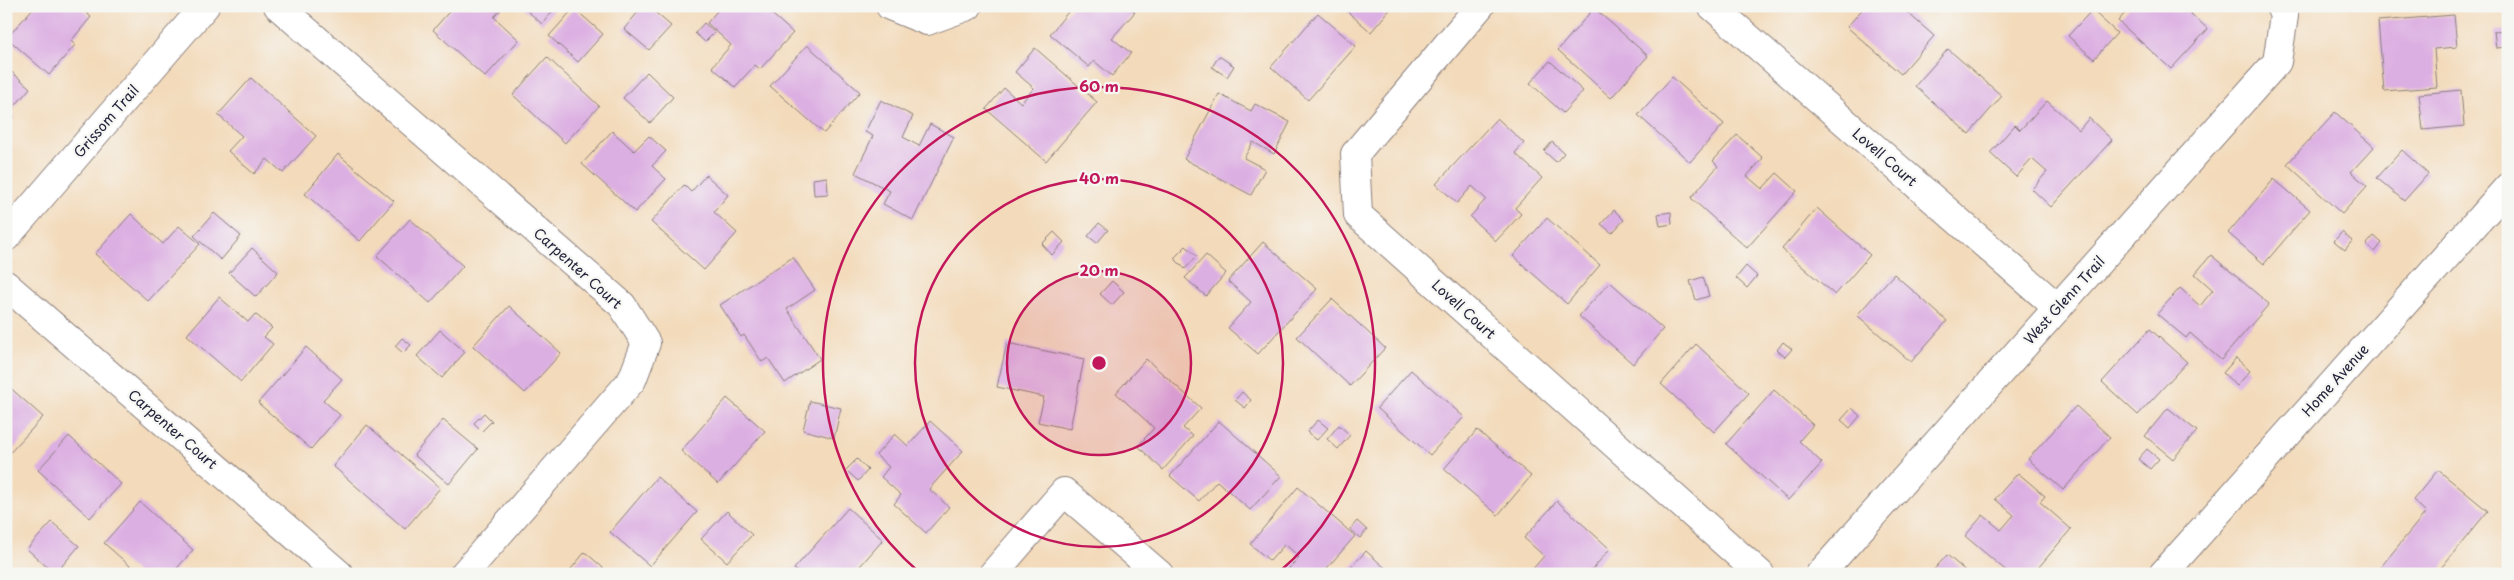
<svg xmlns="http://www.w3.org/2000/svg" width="2514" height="580" viewBox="0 0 2514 580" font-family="'Playpen Sans',sans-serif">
	<rect width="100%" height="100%" fill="#f6f6f2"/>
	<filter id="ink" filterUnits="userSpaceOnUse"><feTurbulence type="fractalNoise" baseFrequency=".02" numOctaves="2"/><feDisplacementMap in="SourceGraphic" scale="10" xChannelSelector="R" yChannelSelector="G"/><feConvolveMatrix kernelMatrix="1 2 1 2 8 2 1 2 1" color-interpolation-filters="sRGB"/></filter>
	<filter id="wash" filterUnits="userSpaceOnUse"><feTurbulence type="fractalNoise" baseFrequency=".0096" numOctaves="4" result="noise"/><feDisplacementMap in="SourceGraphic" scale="20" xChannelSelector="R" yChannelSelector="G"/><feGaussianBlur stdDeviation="1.12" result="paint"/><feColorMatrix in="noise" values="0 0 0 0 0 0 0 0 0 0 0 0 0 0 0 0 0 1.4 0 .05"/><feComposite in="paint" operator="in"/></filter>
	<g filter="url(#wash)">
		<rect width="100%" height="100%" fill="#f3daba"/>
		<g id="blocks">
			<path fill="#dcafe2" d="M 35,6 L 79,6 L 91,17 L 71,41 L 75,45 L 49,75 L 7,38 Z
				M 454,6 L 504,6 L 494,17 L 519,40 L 485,77 L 433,30 Z
				M 522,6 L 557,6 L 542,24 Z
				M 643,6 L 648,6 L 671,26 L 649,50 L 624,29 Z
				M 721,6 L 763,6 L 793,33 L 760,69 L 755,65 L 735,87 L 712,67 L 731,45 L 707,23 Z
				M 1073,6 L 1128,6 L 1135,12 L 1112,38 L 1131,53 L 1112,76 L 1094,61 L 1089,67 L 1050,34 Z
				M 1341,6 L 1393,6 L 1371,32 Z
				M 1865,6 L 1900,6 L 1934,36 L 1901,74 L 1847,27 Z
				M 2131,6 L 2182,6 L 2208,29 L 2171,69 L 2118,21 Z
				M 574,8 L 603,34 L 578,62 L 549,36 Z
				M 1594,8 L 1648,56 L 1611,98 L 1558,50 Z
				M 2092,10 L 2117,33 L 2094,59 L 2068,36 Z
				M 1318,13 L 1356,46 L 1308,100 L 1271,67 Z
				M 2454,15 L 2457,47 L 2434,49 L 2437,87 L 2384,91 L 2378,21 Z
				M 704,23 L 715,32 L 705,42 L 695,33 Z
				M 2508,30 L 2508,47 L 2496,48 L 2494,31 Z
				M 807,45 L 860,92 L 824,133 L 770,86 Z
				M 1035,48 L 1097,102 L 1046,161 L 986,109 L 1004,88 L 1021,103 L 1034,88 L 1015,72 Z
				M 1948,49 L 2002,96 L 1969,134 L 1915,86 Z
				M 1219,56 L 1234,66 L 1227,77 L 1212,67 Z
				M 547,57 L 599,106 L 565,143 L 513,95 Z
				M 1550,61 L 1583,91 L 1563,113 L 1530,83 Z
				M 6,67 L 30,88 L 9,113 L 14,117 L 6,125 Z
				M 647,72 L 673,97 L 650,123 L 623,98 Z
				M 1672,77 L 1724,124 L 1690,162 L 1638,115 Z
				M 251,78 L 316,136 L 283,173 L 267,159 L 254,174 L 228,151 L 242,136 L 218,115 Z
				M 2461,90 L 2464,126 L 2423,130 L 2419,94 Z
				M 1219,94 L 1251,111 L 1255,104 L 1290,122 L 1274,154 L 1253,142 L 1244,158 L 1265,169 L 1251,195 L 1184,159 Z
				M 881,100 L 913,116 L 903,137 L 919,146 L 930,124 L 954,137 L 913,220 L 883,204 L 890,191 L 855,173 L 873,136 L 865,132 Z
				M 2047,101 L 2079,130 L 2089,118 L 2112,140 L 2051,207 L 2032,189 L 2047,172 L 2032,159 L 2016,177 L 1990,153 L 2015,125 L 2020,130 Z
				M 2335,112 L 2374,147 L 2351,172 L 2367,186 L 2342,214 L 2287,164 Z
				M 1497,118 L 1524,143 L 1515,153 L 1542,178 L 1515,208 L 1521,214 L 1496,241 L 1470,217 L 1486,199 L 1472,186 L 1457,203 L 1436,184 Z
				M 612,131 L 634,151 L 649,136 L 666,151 L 652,166 L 666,179 L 635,212 L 582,164 Z
				M 1737,135 L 1763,158 L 1747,176 L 1762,189 L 1777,173 L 1797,191 L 1747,248 L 1691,198 L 1718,166 L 1713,161 Z
				M 1552,142 L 1564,153 L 1556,162 L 1544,151 Z
				M 2402,150 L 2428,174 L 2404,201 L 2377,178 Z
				M 338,154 L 394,201 L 360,241 L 305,194 Z
				M 706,175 L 728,195 L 714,212 L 737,233 L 704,270 L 651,222 L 684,185 L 691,192 Z
				M 827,177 L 828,194 L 814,195 L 813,179 Z
				M 2274,179 L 2310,210 L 2264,264 L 2228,233 Z
				M 1817,208 L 1870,255 L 1835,295 L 1782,249 Z
				M 1614,210 L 1624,220 L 1612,233 L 1601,224 Z
				M 1671,212 L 1672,224 L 1660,226 L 1658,214 Z
				M 214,213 L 241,236 L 221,260 L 194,236 Z
				M 131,214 L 163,244 L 179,226 L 200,244 L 148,301 L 95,254 Z
				M 1547,218 L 1600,265 L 1567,304 L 1513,256 Z
				M 410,219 L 463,266 L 430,303 L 377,256 Z
				M 1099,223 L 1108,230 L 1097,243 L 1088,236 Z
				M 1054,232 L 1064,242 L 1052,255 L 1042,244 Z
				M 2342,232 L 2352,241 L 2345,250 L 2334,241 Z
				M 2374,236 L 2382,243 L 2375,252 L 2366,245 Z
				M 1263,242 L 1317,289 L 1258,354 L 1228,328 L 1251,302 L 1228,281 Z
				M 1186,246 L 1197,256 L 1185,269 L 1174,258 Z
				M 252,248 L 278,272 L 256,297 L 229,273 Z
				M 1206,255 L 1226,273 L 1206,296 L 1185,278 Z
				M 2211,255 L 2269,304 L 2221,360 L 2190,333 L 2186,338 L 2157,314 L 2180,288 L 2200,306 L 2213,290 L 2195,274 Z
				M 793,257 L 815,290 L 787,309 L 820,359 L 785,383 L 768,358 L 762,362 L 744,335 L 741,337 L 720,305 Z
				M 1746,266 L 1757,276 L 1747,288 L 1736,278 Z
				M 1894,274 L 1947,321 L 1911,362 L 1857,315 Z
				M 1703,277 L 1709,296 L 1696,300 L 1690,281 Z
				M 1112,281 L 1124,292 L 1112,305 L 1100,294 Z
				M 1610,282 L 1663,329 L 1633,364 L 1579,316 Z
				M 219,297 L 248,322 L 255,314 L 272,328 L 264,337 L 273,344 L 241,382 L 187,335 Z
				M 1332,299 L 1385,348 L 1350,386 L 1297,337 Z
				M 509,306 L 561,353 L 525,393 L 473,346 Z
				M 2150,329 L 2187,362 L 2138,415 L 2102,382 Z
				M 440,330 L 465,352 L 442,378 L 417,356 Z
				M 402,338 L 411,345 L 403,353 L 395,346 Z
				M 1783,342 L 1792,349 L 1785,357 L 1777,350 Z
				M 1007,343 L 1084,359 L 1070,429 L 1038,422 L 1044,397 L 997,387 Z
				M 1696,344 L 1749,393 L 1714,432 L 1661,384 Z
				M 306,347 L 342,379 L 323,400 L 340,415 L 311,449 L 258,403 Z
				M 2236,358 L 2250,371 L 2237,386 L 2223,373 Z
				M 1146,359 L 1201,408 L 1183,428 L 1193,436 L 1163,470 L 1138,446 L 1154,428 L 1116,393 Z
				M 1411,370 L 1464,417 L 1430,455 L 1377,408 Z
				M 6,384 L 43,417 L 6,457 Z
				M 1774,390 L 1813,425 L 1799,441 L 1822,463 L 1788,500 L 1726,444 Z
				M 1242,392 L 1251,400 L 1245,408 L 1235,400 Z
				M 727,398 L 765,431 L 718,484 L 681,451 Z
				M 810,401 L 841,408 L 834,438 L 803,430 Z
				M 2076,406 L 2110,437 L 2063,490 L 2028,459 Z
				M 1852,408 L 1860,416 L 1850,428 L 1841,420 Z
				M 2168,408 L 2197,431 L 2173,459 L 2145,436 Z
				M 484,413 L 492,421 L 482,431 L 474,423 Z
				M 443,420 L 478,449 L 449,484 L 414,455 Z
				M 1318,420 L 1328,428 L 1317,440 L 1307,432 Z
				M 930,421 L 963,451 L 929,489 L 949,507 L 926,533 L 894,504 L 901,495 L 881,477 L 889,467 L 876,455 L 895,434 L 908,446 Z
				M 1219,421 L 1281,476 L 1250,510 L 1217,481 L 1199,501 L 1170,476 Z
				M 367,425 L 440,488 L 405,529 L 333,466 Z
				M 1339,425 L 1350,435 L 1338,449 L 1327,439 Z
				M 1477,430 L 1531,476 L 1498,515 L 1444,469 Z
				M 69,436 L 121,484 L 90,518 L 38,470 Z
				M 2147,449 L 2159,459 L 2150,469 L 2138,459 Z
				M 857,459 L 868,470 L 858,481 L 846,470 Z
				M 2438,470 L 2488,511 L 2436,574 L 2375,574 L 2426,512 L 2413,500 Z
				M 2018,473 L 2045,496 L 2040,502 L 2071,529 L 2033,574 L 2010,574 L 1965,536 L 1983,515 L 2001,530 L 2014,515 L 1995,499 Z
				M 657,477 L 697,512 L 650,566 L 610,532 Z
				M 1298,487 L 1355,536 L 1327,568 L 1333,572 L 1331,574 L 1284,574 L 1299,557 L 1285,544 L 1270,561 L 1250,544 Z
				M 1557,501 L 1610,549 L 1588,574 L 1533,574 L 1531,571 L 1544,556 L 1524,538 Z
				M 140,502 L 193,550 L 172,574 L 139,574 L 104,543 Z
				M 848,508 L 883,540 L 853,574 L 800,574 L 794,569 Z
				M 727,511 L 752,535 L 727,562 L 701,539 Z
				M 1357,521 L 1367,530 L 1360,538 L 1350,529 Z
				M 52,522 L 79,546 L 55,574 L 27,549 Z
				M 1366,551 L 1392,574 L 1345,574 Z
				M 585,552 L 610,574 L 567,574 Z
				M 1947,555 L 1969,574 L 1930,574 Z"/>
		</g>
	</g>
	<g filter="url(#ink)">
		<use href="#blocks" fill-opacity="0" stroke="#8a7e7a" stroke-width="1"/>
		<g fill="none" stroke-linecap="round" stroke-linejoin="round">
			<g stroke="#8a7e7a" stroke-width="30">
				<path id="minor" d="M 278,6 L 622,305 L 646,343 L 632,380 L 464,574
					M 890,6 L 927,21 L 968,6
					M 1480,6 L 1355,154 L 1358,215 L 1760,574
					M 1712,6 L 2058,308
					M 6,237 L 205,6
					M 6,285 L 339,574
					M 993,574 L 1064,492 L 1159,574
					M 1820,574 L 2277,62 L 2284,16 L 2280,6
					M 2163,574 L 2508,187"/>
			</g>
			<use href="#minor" stroke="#fff" stroke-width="28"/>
		</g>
	</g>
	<circle cx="1099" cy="363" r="92" fill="#c2185b" fill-opacity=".12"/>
	<g fill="none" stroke="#c2185b" stroke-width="2.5">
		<circle cx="1099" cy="363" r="92"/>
		<circle cx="1099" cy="363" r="184"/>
		<path d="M920 573A276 276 0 1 1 1278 573"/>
	</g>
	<g text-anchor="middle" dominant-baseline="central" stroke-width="4.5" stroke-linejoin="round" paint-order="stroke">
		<g font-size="14" fill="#22223b" stroke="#f6f6f2">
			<text transform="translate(106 121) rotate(-49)">Grissom Trail</text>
			<text transform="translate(1885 157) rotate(41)">Lovell Court</text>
			<text transform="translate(578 268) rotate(42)">Carpenter Court</text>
			<text transform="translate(2064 300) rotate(-48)">West Glenn Trail</text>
			<text transform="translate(1464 309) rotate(42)">Lovell Court</text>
			<text transform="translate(2335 380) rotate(-48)">Home Avenue</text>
			<text transform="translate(173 429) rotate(41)">Carpenter Court</text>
		</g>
	</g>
	<circle cx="1099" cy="363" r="8" fill="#c2185b" stroke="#f6f6f2" stroke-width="2.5"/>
	<g font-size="15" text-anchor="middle" font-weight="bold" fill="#c2185b" stroke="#f6f6f2" stroke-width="4.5" stroke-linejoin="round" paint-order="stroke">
		<text x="1099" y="92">60 m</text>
		<text x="1099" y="184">40 m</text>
		<text x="1099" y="276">20 m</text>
	</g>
	<rect width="2514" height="580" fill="none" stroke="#f6f6f2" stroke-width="25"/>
</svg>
